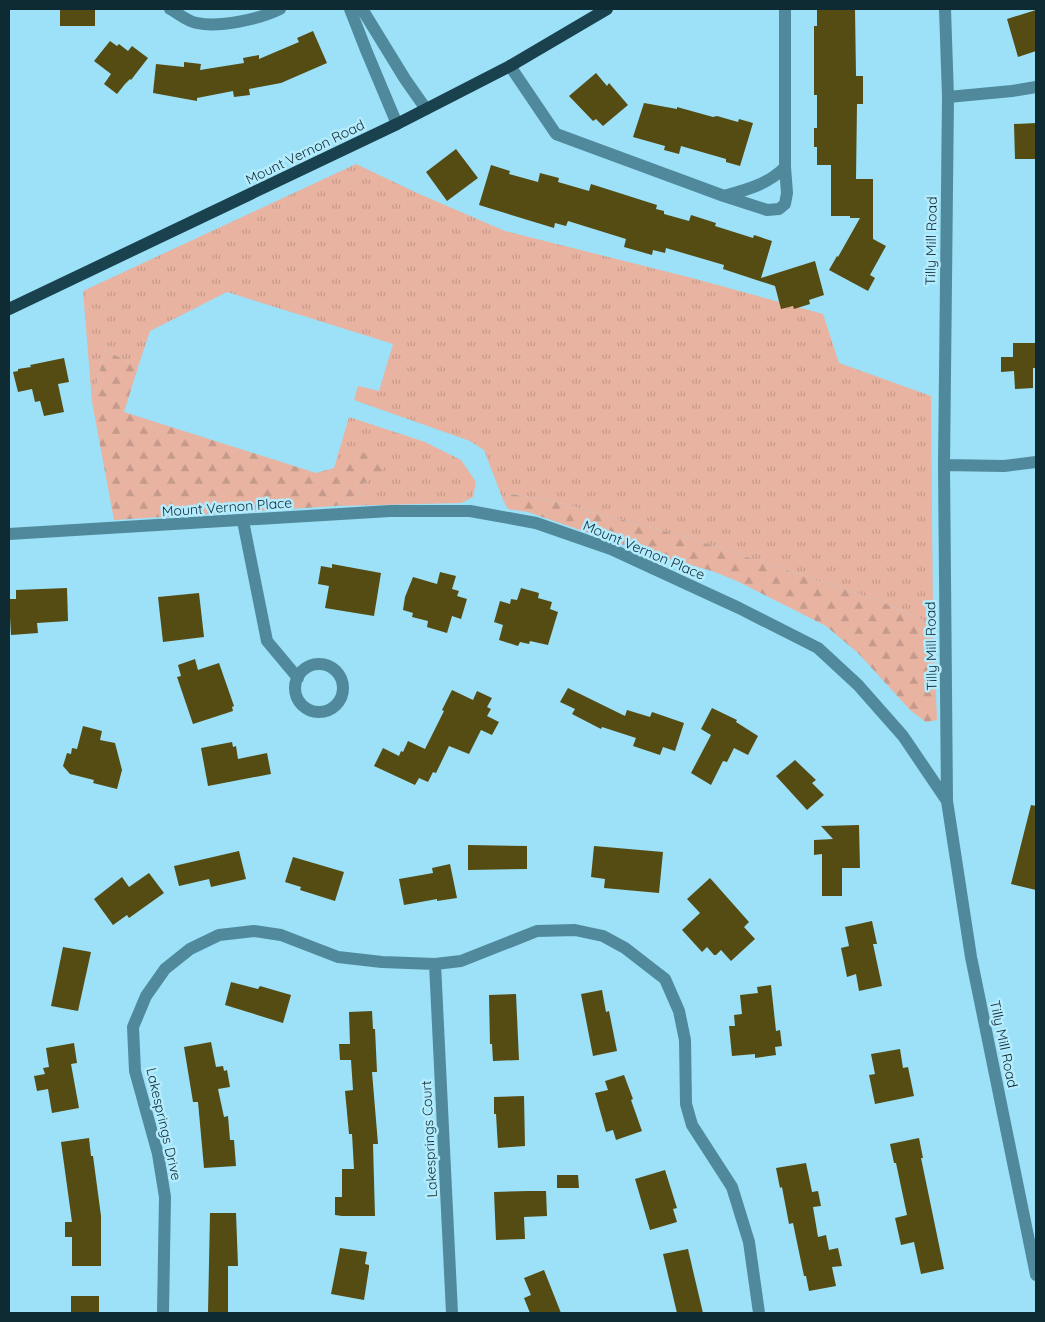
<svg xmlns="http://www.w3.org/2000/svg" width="1045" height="1322" viewBox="0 0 1045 1322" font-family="Quicksand,sans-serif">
	<defs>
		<pattern id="grass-tufts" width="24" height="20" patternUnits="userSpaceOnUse" patternTransform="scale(1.25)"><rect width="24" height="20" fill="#e8b3a1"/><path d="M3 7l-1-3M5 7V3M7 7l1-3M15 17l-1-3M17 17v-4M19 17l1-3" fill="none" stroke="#c69a8b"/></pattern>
		<pattern id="forest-firs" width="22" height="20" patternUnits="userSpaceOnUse" patternTransform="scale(1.25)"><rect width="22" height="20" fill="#e8b3a1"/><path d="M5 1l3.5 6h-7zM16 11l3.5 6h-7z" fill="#c69a8b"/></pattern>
	</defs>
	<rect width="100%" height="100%" fill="#9ce1f7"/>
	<path fill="url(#grass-tufts)" d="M 356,164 L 417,193 L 505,231 L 692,278 L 823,314 L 839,363 L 931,396 L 933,624 L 877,600 L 689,538 L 549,500 L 511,494 L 504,502 L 484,450 L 470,441 L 354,400 L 358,386 L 379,391 L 393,344 L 227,292 L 150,331 L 138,367 L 105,350 L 92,402 L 83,291 Z
		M 349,417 L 425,442 L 461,460 L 476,482 L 473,497 L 461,503 L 336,506 L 360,494 L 363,483 L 379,475 L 334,468 Z"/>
	<path fill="url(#forest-firs)" d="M 105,350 L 138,367 L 124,412 L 316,473 L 334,468 L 350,451 L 365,453 L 380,458 L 382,467 L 380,475 L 363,483 L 360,494 L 336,506 L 114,520 L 92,402 Z
		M 511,494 L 549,500 L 689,538 L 877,600 L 933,624 L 937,720 L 926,722 L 911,711 L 858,653 L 826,626 L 737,581 L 712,571 L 641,551 L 528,512 L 508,509 L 504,502 Z"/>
	<path fill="#554c13" d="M 60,9 L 95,9 L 95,26 L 60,26 Z
		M 817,9 L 855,9 L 856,76 L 863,76 L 863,104 L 857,104 L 856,179 L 873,179 L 873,239 L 886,246 L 870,275 L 875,278 L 868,291 L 829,270 L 837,256 L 838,257 L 860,218 L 850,218 L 850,216 L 831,216 L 831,165 L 817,165 L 817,147 L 814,147 L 814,128 L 817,128 L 817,95 L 814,95 L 814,26 L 817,26 Z
		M 1036,10 L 1036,51 L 1018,57 L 1007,19 Z
		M 313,31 L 327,63 L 281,83 L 249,89 L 250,95 L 234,97 L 233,91 L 197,98 L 197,101 L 153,93 L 156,64 L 184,67 L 184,62 L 201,64 L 200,70 L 244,63 L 243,58 L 259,55 L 259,59 L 299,42 L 297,38 Z
		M 110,41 L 117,46 L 119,44 L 128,51 L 132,46 L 148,58 L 131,80 L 130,79 L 125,84 L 117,94 L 104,84 L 111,74 L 94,61 Z
		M 596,73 L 607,86 L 609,83 L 628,105 L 603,126 L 596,119 L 593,121 L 569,96 Z
		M 644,103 L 677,109 L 677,107 L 713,117 L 717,116 L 738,122 L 739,119 L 753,123 L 740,166 L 726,162 L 726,159 L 681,146 L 679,154 L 664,150 L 665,146 L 633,137 Z
		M 1036,123 L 1036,159 L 1015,159 L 1014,124 Z
		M 456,149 L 478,178 L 447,201 L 426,172 Z
		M 491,165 L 510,171 L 509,174 L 538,182 L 540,173 L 559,178 L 558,182 L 589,191 L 591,184 L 657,205 L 656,209 L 664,211 L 664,214 L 689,221 L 691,215 L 716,223 L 715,226 L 753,238 L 754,235 L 772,241 L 761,278 L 815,261 L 824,295 L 809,300 L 810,304 L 794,309 L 793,306 L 781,309 L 775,286 L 723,269 L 724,265 L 666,248 L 665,253 L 653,250 L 652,255 L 624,247 L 626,239 L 568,221 L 566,226 L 555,223 L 554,228 L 479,205 Z
		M 1013,343 L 1036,343 L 1036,368 L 1033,368 L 1033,388 L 1015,389 L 1014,371 L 1001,372 L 1001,357 L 1013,357 Z
		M 64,358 L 69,382 L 58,384 L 64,412 L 44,416 L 40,401 L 35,402 L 32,389 L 18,392 L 13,372 L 18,371 L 18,369 L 31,367 L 30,365 Z
		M 332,564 L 381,573 L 374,616 L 325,608 L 329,586 L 318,584 L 321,566 L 332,568 Z
		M 440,572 L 456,576 L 452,589 L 459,591 L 457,596 L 467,599 L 461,619 L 452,616 L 447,633 L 427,627 L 428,621 L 412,617 L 413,613 L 403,610 L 405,597 L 413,577 L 437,584 Z
		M 67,588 L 68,621 L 37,623 L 38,633 L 11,635 L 9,599 L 16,599 L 16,590 Z
		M 521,588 L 539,593 L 538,598 L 552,602 L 550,609 L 558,612 L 548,645 L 530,641 L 529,644 L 520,642 L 518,646 L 499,640 L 503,625 L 494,622 L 500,601 L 510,604 L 511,599 L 517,600 Z
		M 199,593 L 204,637 L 163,642 L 158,597 Z
		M 195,659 L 198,670 L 219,663 L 234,706 L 232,707 L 233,711 L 193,724 L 177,677 L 181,676 L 178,665 Z
		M 568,688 L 625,716 L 627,710 L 650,717 L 652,712 L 684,723 L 675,751 L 663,747 L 660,755 L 633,746 L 636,738 L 602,727 L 601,729 L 572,714 L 575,709 L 560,702 Z
		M 452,690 L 473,700 L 477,691 L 492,698 L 487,707 L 491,709 L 487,716 L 499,722 L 492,735 L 481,730 L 469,754 L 449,746 L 436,773 L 433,772 L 428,782 L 419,778 L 415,785 L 374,766 L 383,748 L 399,756 L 401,751 L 403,752 L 408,741 L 425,749 L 444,711 L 442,710 Z
		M 712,708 L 737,720 L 736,722 L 758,736 L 748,755 L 734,748 L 727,762 L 723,761 L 711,785 L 691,773 L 711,735 L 701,729 Z
		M 83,726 L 102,731 L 100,740 L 115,743 L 122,770 L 117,789 L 93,783 L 94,780 L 70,774 L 63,766 L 67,753 L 71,754 L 72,748 L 77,749 Z
		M 232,742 L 233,747 L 236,746 L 238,759 L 267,753 L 271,774 L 208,786 L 201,748 Z
		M 795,760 L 816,780 L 812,783 L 824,795 L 807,810 L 776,776 Z
		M 1031,805 L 1036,806 L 1036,890 L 1011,884 Z
		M 859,825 L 860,868 L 842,868 L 842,896 L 822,896 L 822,854 L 814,855 L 814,840 L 833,839 L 821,826 Z
		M 468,845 L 527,846 L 527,869 L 468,870 Z
		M 594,846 L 663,852 L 659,893 L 604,888 L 605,879 L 591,877 Z
		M 239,851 L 246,879 L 211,887 L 209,879 L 179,886 L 174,866 Z
		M 293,857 L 344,872 L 335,901 L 300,890 L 301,887 L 285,882 Z
		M 450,864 L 457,898 L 437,901 L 437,899 L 404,905 L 399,879 L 433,873 L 432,868 Z
		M 149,873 L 164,893 L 129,918 L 127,915 L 113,925 L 94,899 L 122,877 L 129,887 Z
		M 710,878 L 749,922 L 744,927 L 755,939 L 731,961 L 721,950 L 716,955 L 714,955 L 707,947 L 702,952 L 682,930 L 700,913 L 687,899 Z
		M 872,921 L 877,944 L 873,944 L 882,986 L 859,991 L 856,974 L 847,977 L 841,948 L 849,946 L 845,927 Z
		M 63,947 L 91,952 L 78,1011 L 51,1006 Z
		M 231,982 L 258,989 L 260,986 L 291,995 L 283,1023 L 225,1005 Z
		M 771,985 L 776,1031 L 780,1030 L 782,1046 L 775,1047 L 776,1055 L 755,1058 L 755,1054 L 732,1056 L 729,1026 L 735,1026 L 734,1015 L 742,1014 L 740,995 L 758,993 L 757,987 Z
		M 602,990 L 606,1012 L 609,1011 L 617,1051 L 593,1056 L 581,994 Z
		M 516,994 L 519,1060 L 493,1061 L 492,1044 L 490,1044 L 489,995 Z
		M 372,1011 L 373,1029 L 375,1029 L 377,1072 L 372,1072 L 378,1144 L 373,1144 L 375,1216 L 342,1216 L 335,1215 L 335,1197 L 342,1197 L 342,1169 L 354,1169 L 352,1134 L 349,1134 L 345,1091 L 353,1090 L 351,1060 L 340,1060 L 339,1044 L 350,1044 L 349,1012 Z
		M 211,1042 L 216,1067 L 223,1066 L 224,1071 L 227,1070 L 230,1087 L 218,1089 L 224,1117 L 228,1116 L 230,1140 L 234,1140 L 236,1166 L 204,1168 L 198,1102 L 193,1102 L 184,1047 Z
		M 74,1043 L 77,1063 L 71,1064 L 79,1108 L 52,1113 L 48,1089 L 37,1091 L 34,1076 L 45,1074 L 43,1068 L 49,1067 L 46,1048 Z
		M 900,1049 L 903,1068 L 908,1067 L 914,1096 L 875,1104 L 869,1075 L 875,1074 L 871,1054 Z
		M 624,1075 L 633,1099 L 631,1100 L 642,1131 L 616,1140 L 613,1130 L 606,1132 L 595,1093 L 608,1090 L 605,1081 Z
		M 524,1096 L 525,1146 L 498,1148 L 496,1114 L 494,1114 L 494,1097 Z
		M 89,1138 L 91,1156 L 93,1156 L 101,1216 L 101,1266 L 72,1266 L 72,1237 L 65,1237 L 65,1222 L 72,1222 L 61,1142 Z
		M 919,1138 L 923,1158 L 921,1158 L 944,1269 L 921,1274 L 914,1242 L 901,1245 L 895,1218 L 907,1215 L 896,1163 L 894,1163 L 890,1144 Z
		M 806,1163 L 812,1192 L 818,1191 L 821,1206 L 813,1207 L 818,1237 L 826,1235 L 829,1250 L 838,1248 L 842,1266 L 832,1267 L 836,1286 L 809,1291 L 806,1276 L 804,1276 L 793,1223 L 789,1224 L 782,1187 L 780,1188 L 776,1168 Z
		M 665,1170 L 677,1208 L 673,1209 L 677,1222 L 650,1230 L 635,1179 Z
		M 557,1175 L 578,1175 L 579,1188 L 557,1188 Z
		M 529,1191 L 546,1191 L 547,1216 L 524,1217 L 525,1239 L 496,1240 L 494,1192 Z
		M 210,1213 L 236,1213 L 238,1266 L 228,1266 L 228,1313 L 208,1313 Z
		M 340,1248 L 367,1252 L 365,1264 L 369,1265 L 369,1268 L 364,1300 L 331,1294 Z
		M 688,1249 L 694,1275 L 703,1313 L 677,1313 L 663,1254 Z
		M 544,1270 L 561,1313 L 530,1313 L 524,1298 L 531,1295 L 524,1278 Z
		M 71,1296 L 99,1296 L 99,1313 L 71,1313 Z"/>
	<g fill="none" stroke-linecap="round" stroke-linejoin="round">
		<path stroke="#50899b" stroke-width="12" d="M 170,9 C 178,13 188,22 197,23 C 219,28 260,19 280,9
			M 350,9 L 366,50 L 397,124
			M 362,9 L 405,79 L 426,109
			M 945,9 L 948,97 L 944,465 L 947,801 L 971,957 L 1036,1275
			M 510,66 L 556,134 L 724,196 L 767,210 L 779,209 L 785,204 L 787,193 L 785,167 L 785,9
			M 948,97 L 1012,91 L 1036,87
			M 724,196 C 746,190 769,184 785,167
			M 944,465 L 1004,466 L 1036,462
			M 243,521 L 267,641 L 298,678
			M 9,534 L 390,511 L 470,511 L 536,523 L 611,549 L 739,608 L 818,648 L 858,685 L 903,736 L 947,801
			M295 688a24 24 0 1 1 48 0a24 24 0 1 1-48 0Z
			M 435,964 L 452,1313
			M 163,1313 L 165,1197 L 158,1154 L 135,1071 L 133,1027 L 146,996 L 165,969 L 190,949 L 219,935 L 254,931 L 281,935 L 338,957 L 382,962 L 435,964 L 461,961 L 537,931 L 575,930 L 603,936 L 625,948 L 665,979 L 679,1011 L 685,1040 L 686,1104 L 692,1125 L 732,1187 L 749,1242 L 759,1313"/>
		<path stroke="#1a424e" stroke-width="12" d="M 9,309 L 397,124 L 510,66 L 607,9"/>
	</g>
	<g text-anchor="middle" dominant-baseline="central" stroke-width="5" stroke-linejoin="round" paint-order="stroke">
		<g font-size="14" fill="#0e2b34" stroke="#b5ecfd">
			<text transform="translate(305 152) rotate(-26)">Mount Vernon Road</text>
			<text transform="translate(931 241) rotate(-89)">Tilly Mill Road</text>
			<text transform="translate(227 507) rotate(-4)">Mount Vernon Place</text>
			<text transform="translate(644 550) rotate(23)">Mount Vernon Place</text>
			<text transform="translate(931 646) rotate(-91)">Tilly Mill Road</text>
			<text transform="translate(1004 1044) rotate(78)">Tilly Mill Road</text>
			<text transform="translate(164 1124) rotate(77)">Lakesprings Drive</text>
			<text transform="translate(429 1139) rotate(-93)">Lakesprings Court</text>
		</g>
	</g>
	<rect width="1045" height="1322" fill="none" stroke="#0e2b34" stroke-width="20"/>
</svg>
